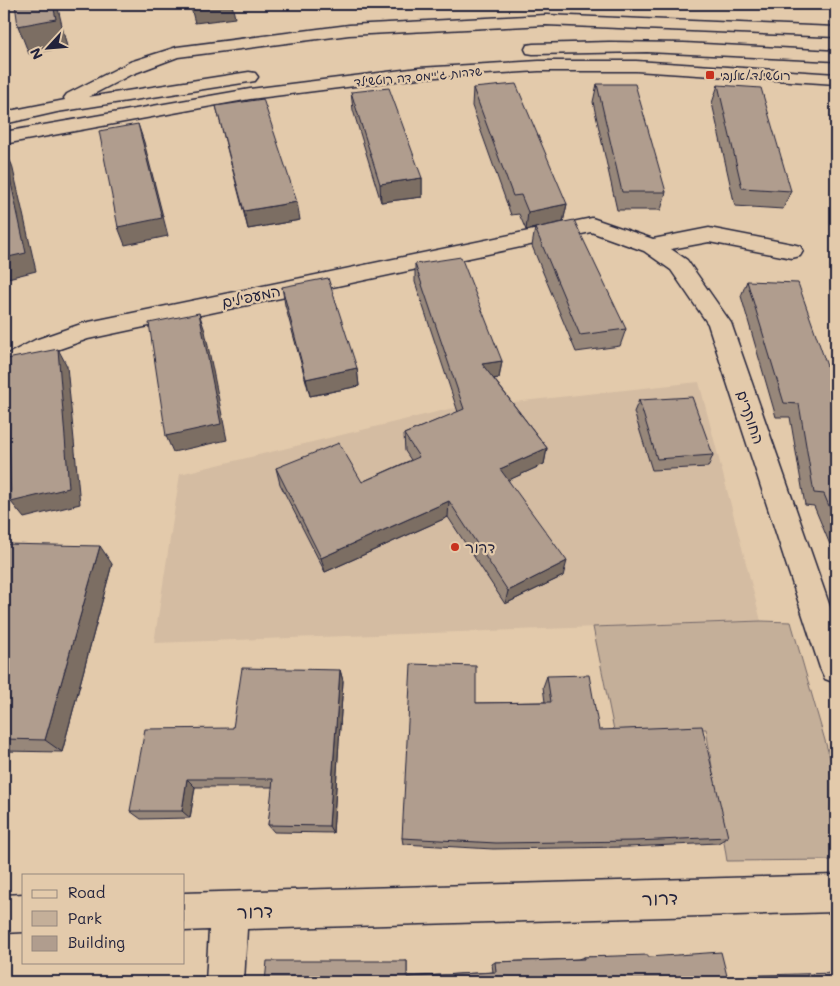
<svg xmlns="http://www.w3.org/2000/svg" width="840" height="986" viewBox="0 0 840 986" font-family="Mali,'Playpen Sans Hebrew',sans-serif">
	<rect width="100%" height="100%" fill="#e3caab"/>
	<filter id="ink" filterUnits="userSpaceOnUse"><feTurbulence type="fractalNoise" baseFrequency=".02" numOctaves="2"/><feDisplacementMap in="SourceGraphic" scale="10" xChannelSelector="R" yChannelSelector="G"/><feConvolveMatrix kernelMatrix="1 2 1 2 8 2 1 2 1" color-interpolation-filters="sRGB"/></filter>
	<g filter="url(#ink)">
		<path fill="#d4bca2" d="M 699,382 L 761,621 L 154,643 L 180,474 L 449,409 Z"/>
		<path fill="#c4af99" stroke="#73686a" d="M 761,621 L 791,622 L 836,779 L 836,860 L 727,861 L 706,729 L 614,730 L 593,627 Z"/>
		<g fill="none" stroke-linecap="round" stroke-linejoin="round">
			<g stroke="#22223b" stroke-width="3">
				<path id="minor" d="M 546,15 L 836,27 L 836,37 L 546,25 L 349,35 L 178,57 L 130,75 L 88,97 L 249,72 L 255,73 L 258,77 L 255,81 L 249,82 L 57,112 L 4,124 L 4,112 L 65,100 L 64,98 L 67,94 L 130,62 L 177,47 L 349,25 Z
					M 609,42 L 684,43 L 836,51 L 836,61 L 647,52 L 533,54 L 527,53 L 525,49 L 527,45 L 533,44 Z
					M 539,61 L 636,61 L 836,74 L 836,84 L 636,71 L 539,71 L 419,78 L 250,99 L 4,144 L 4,132 L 250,89 L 419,68 Z
					M 592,218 L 653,239 L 709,228 L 792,244 L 800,246 L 803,251 L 800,256 L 792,258 L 709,242 L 671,249 L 687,260 L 731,323 L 836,624 L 836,683 L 825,679 L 820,668 L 708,324 L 671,270 L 644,251 L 591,232 L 88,339 L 51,352 L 13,373 L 4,376 L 4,356 L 35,340 L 84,323 Z
					M 836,875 L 836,912 L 247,929 L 244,982 L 206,982 L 209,930 L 184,931 L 184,893 Z
					M 24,894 L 24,932 L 4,933 L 4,895 Z"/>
			</g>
			<use href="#minor" fill="#e3caab" fill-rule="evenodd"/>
		</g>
		<path fill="#97877a" stroke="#22223b" d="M 597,84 L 666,192 L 661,210 L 617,210 L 593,102 Z
			M 718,85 L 791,191 L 783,209 L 735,206 L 712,103 Z
			M 473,88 L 567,204 L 563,222 L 526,230 L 519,214 L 511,215 L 472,106 Z
			M 351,92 L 422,178 L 422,197 L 381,202 L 353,110 Z
			M 216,106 L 300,220 L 248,229 Z
			M 535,228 L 626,329 L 620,346 L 576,352 L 532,246 Z
			M 415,264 L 502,361 L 499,378 L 494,379 L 547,448 L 544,464 L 508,480 L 563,576 L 505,604 L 448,517 L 325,572 L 280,484 L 276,468 L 362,482 L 411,460 L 405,451 L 404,434 L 458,412 L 415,282 Z
			M 747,281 L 836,392 L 836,559 L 814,506 L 805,505 L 790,417 L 776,417 L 741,296 Z
			M 282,287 L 357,368 L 359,386 L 310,396 L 285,305 Z
			M 639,400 L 713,455 L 708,467 L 652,470 L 634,412 Z
			M 4,544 L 112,564 L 62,752 L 4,751 Z
			M 340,670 L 343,681 L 333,833 L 274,832 L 268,825 L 273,787 L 195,787 L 190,818 L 141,819 L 130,811 L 233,728 Z
			M 547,676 L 599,730 L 728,837 L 718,843 L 628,847 L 493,849 L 403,844 L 402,838 L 476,703 L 545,702 L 543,687 Z
			M 584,957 L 648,957 L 727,976 L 836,982 L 265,982 L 407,961 L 407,977 L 493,972 L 492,964 L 495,962 L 578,959 Z"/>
		<path fill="#7b6e63" stroke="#22223b" d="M 53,4 L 57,4 L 67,47 L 29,54 L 18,26 Z
			M 190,4 L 232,4 L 235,18 L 195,23 Z
			M 138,124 L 144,142 L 168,236 L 125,245 L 118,227 Z
			M 4,148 L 12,165 L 36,271 L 4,279 Z
			M 422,178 L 422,197 L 381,202 L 380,184 Z
			M 297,202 L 300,220 L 248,229 L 244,211 Z
			M 567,204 L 563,222 L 526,230 L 528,212 Z
			M 199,313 L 205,331 L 227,440 L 173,452 L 166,436 Z
			M 58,349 L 67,366 L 80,504 L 24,518 L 11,502 Z
			M 502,361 L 499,378 L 480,381 L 482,364 Z
			M 357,368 L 359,386 L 310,396 L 306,379 Z
			M 547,448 L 544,464 L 498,485 L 500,469 Z
			M 449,501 L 448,517 L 325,572 L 321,558 Z
			M 100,546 L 112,564 L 62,752 L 45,740 Z
			M 567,561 L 563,576 L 505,604 L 508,591 Z
			M 340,670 L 343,681 L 333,833 L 329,826 Z
			M 187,779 L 195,787 L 190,818 L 182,811 Z"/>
		<path fill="#b09d8e" stroke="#22223b" d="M 15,4 L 53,4 L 56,19 L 18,26 Z
			M 516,84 L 567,204 L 528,212 L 521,195 L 513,196 L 473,88 Z
			M 597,84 L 635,84 L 666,192 L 622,192 Z
			M 718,85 L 761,88 L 791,191 L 742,188 Z
			M 389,88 L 422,178 L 380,184 L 351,92 Z
			M 263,99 L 297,202 L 244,211 L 216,106 Z
			M 138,124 L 162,218 L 118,227 L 99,131 Z
			M 4,150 L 26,253 L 4,258 Z
			M 574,220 L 626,329 L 580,335 L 535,228 Z
			M 461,257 L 502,361 L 482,364 L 547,448 L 500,469 L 567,561 L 508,591 L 449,501 L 321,558 L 276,468 L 339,443 L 362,482 L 419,457 L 404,434 L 464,409 L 415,264 Z
			M 328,278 L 357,368 L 306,379 L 282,287 Z
			M 747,281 L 798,283 L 836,392 L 836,523 L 824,494 L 814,493 L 799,404 L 784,403 Z
			M 199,313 L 221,424 L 166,436 L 149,323 Z
			M 58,349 L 69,488 L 11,502 L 7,359 Z
			M 692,397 L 713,455 L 657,459 L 639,400 Z
			M 4,544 L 100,546 L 45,740 L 4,739 Z
			M 411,664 L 476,666 L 476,703 L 551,702 L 547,676 L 589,675 L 599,730 L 702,726 L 728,837 L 635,841 L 496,843 L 402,838 Z
			M 242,668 L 340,670 L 329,826 L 268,825 L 273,779 L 187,779 L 182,811 L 130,811 L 145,729 L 233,728 Z
			M 721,952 L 727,976 L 836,973 L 836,982 L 265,982 L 267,961 L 407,961 L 407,977 L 496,972 L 495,962 L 584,959 L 584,957 L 648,955 L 648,957 Z"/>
	</g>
	<g fill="#c8321e" stroke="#e3caab" stroke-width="2">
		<rect x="705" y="70" width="10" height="10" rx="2.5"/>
		<circle cx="455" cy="547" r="5"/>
	</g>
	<g text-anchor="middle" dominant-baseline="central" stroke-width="4.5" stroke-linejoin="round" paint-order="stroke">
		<g font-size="12" fill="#22223b" stroke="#e3caab" text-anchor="start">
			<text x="720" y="75">רוטשילד/אלנבי</text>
		</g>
		<g font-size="12" fill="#22223b" stroke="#e3caab">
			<text transform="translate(418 76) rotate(-5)">שדרות ג'יימס דה רוטשילד</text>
		</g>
		<g font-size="15" fill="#22223b" stroke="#e3caab">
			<text transform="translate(251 296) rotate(-12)">המעפילים</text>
			<text transform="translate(751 417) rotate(71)">החותרים</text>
		</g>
		<g font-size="15" fill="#22223b" stroke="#e3caab" text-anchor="start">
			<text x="465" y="547">דרור</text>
		</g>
		<g font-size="18" fill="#22223b" stroke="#e3caab">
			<text transform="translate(660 898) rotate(-2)">דרור</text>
			<text transform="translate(255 911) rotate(-2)">דרור</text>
		</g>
	</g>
	<rect width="840" height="986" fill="none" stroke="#e3caab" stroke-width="20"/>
	<rect x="10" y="10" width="820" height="966" fill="none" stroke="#22223b" stroke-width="2" filter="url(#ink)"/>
	<rect x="22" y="874" width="162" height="90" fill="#e3caab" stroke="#96877e"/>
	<rect x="32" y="890" width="25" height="8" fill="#e3caab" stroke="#96877e"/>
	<text x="68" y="898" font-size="15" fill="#22223b">Road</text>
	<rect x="32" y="911" width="25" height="15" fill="#c4af99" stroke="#96877e"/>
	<text x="68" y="924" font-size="15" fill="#22223b">Park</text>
	<rect x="32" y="936" width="25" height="15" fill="#b09d8e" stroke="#96877e"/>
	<text x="68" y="948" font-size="15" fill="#22223b">Building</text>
	<g transform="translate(48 48) rotate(244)" stroke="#e3caab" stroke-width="4" paint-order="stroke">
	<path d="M0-4L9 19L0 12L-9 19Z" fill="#22223b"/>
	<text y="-8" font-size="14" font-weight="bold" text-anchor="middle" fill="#22223b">N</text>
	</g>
</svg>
